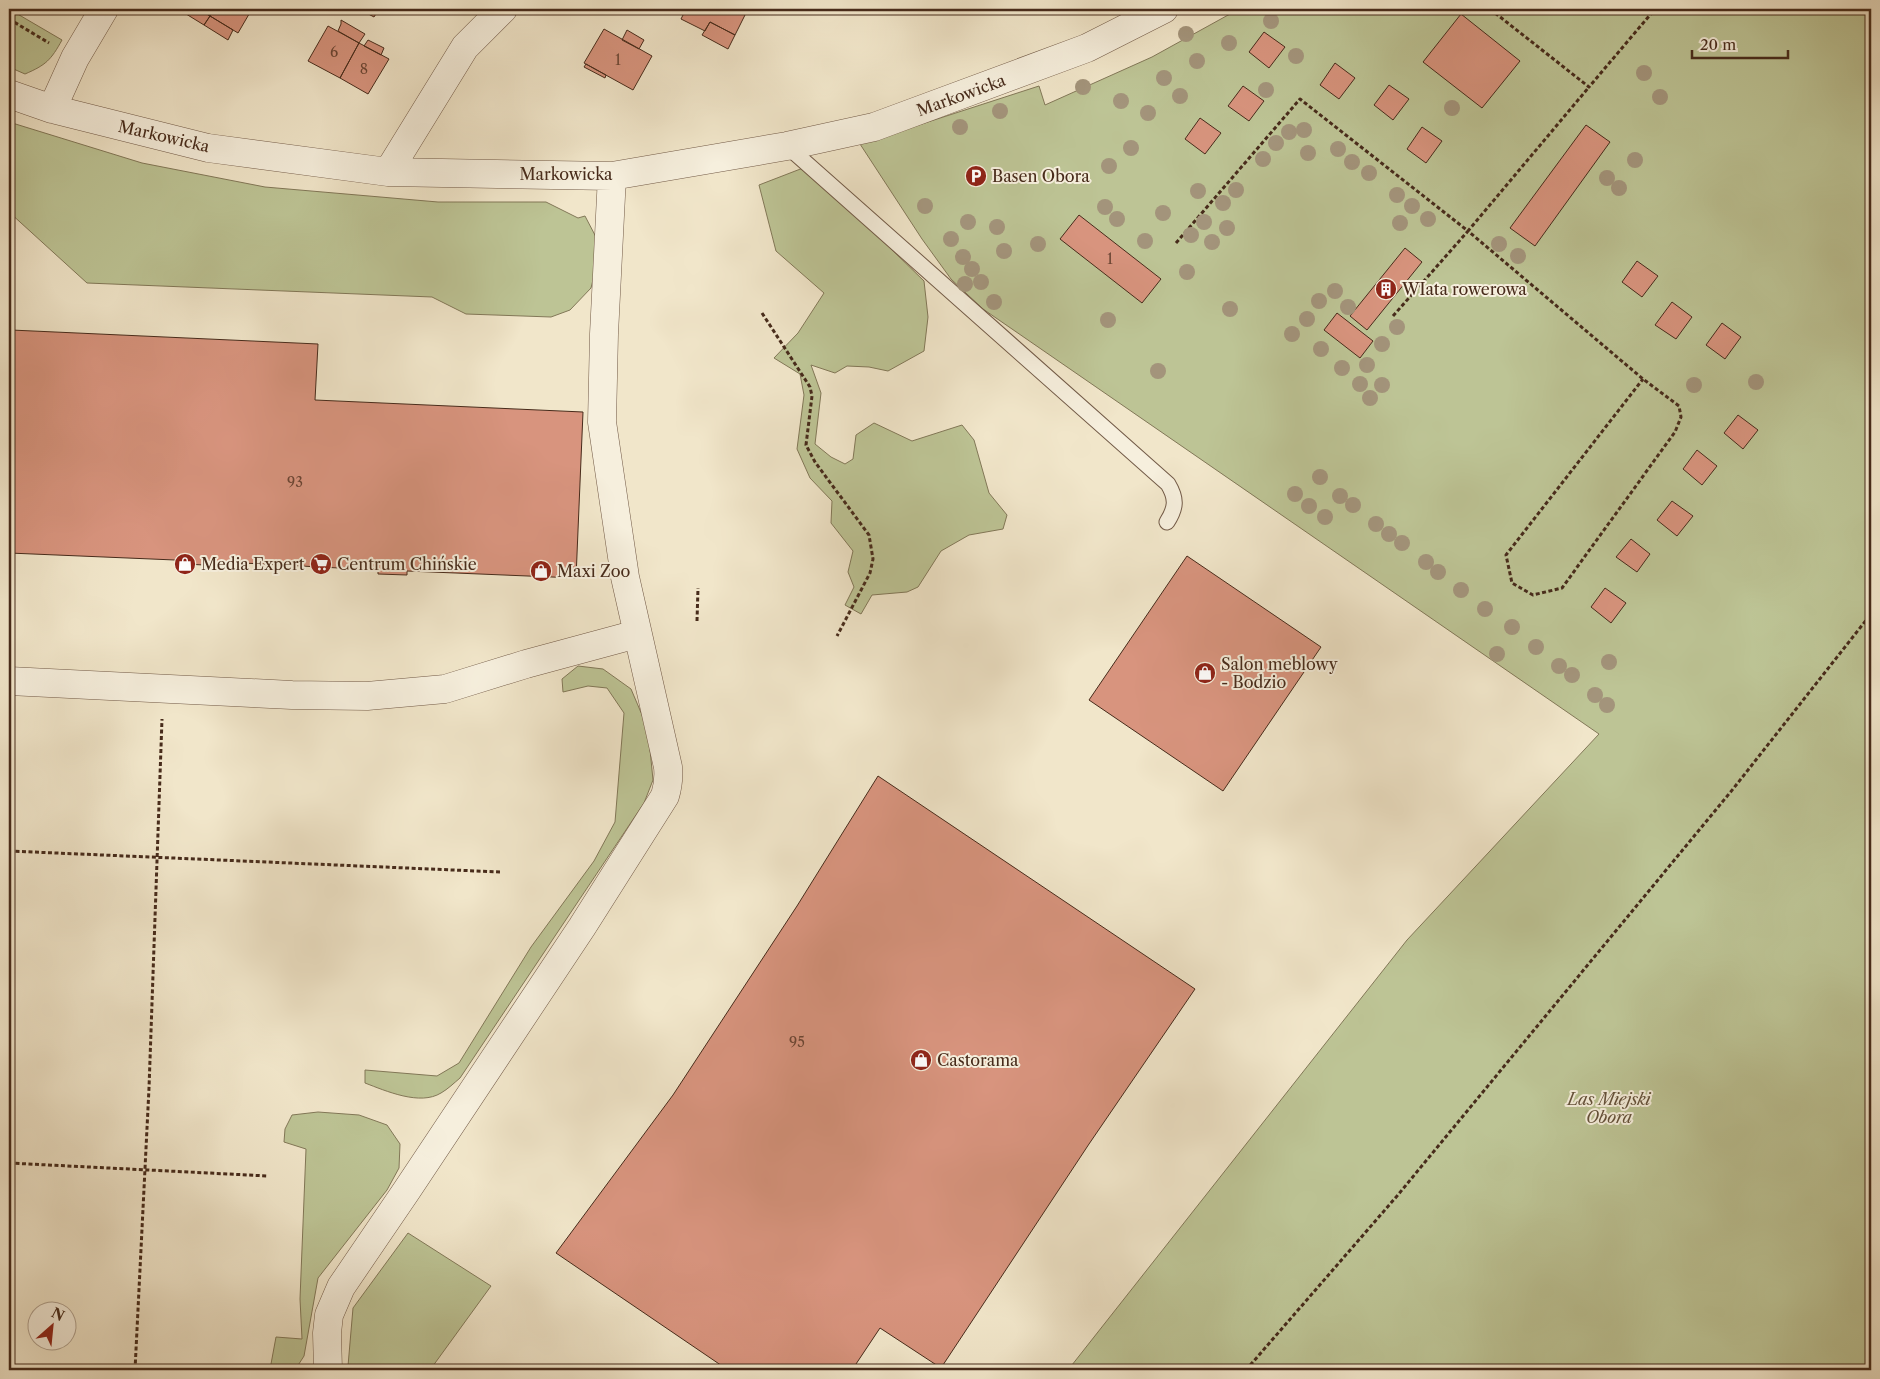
<svg xmlns="http://www.w3.org/2000/svg" width="1880" height="1379" viewBox="0 0 1880 1379" font-family="'Libre Caslon Text',serif">
	<rect width="100%" height="100%" fill="#f1e6ca"/>
	<filter id="stains"><feTurbulence type="fractalNoise" baseFrequency=".004" numOctaves="4"/><feColorMatrix values="0 0 0 0 .2 0 0 0 0 .09 0 0 0 0 .02 0 0 0 .5 -.17"/></filter>
	<radialGradient id="worn" r=".72"><stop offset=".6" stop-color="#630" stop-opacity="0"/><stop offset="1" stop-color="#630" stop-opacity=".3"/></radialGradient>
	<path fill="#bdc495" stroke="#827858" d="M 9,9 L 62,40 C 51,60 46,65 25,74 L 9,67 Z
		M 1239,9 L 1871,9 L 1871,1370 L 1068,1370 L 1407,940 L 1599,734 L 983,309 L 951,279 L 922,239 L 860,144 L 1039,86 L 1045,105 L 1152,57 Z
		M 9,122 L 142,163 L 265,187 L 438,202 L 546,202 L 578,218 L 585,216 L 597,239 L 597,263 L 591,288 L 570,310 L 551,317 L 466,314 L 432,297 L 87,283 L 9,212 Z
		M 803,168 L 850,209 L 924,281 L 928,317 L 924,351 L 888,371 L 869,367 L 847,366 L 835,373 L 811,365 L 821,393 L 815,444 L 831,457 L 845,464 L 853,459 L 856,435 L 874,423 L 912,441 L 962,425 L 974,440 L 989,493 L 1007,515 L 1003,529 L 969,535 L 941,551 L 918,587 L 907,592 L 872,595 L 861,614 L 845,605 L 854,587 L 848,572 L 853,551 L 831,523 L 832,501 L 810,478 L 797,449 L 804,395 L 800,374 L 774,358 L 798,333 L 824,293 L 776,251 L 759,185 Z
		M 578,666 L 603,669 L 631,689 L 648,729 L 653,780 L 644,803 L 460,1078 C 454,1083 448,1089 441,1093 C 420,1106 386,1091 365,1083 L 365,1070 L 437,1076 L 459,1063 L 531,947 L 594,861 L 615,822 L 624,713 L 607,688 L 588,686 L 563,692 L 562,679 Z
		M 318,1112 L 359,1115 L 387,1125 L 400,1144 L 399,1168 L 387,1190 L 318,1278 L 304,1356 L 295,1370 L 277,1370 L 271,1364 L 276,1337 L 302,1339 L 300,1299 L 306,1149 L 284,1142 L 285,1129 L 292,1115 Z
		M 408,1233 L 491,1286 L 430,1370 L 350,1370 L 348,1366 L 353,1308 Z"/>
	<path fill="#d8947e" stroke="#472b1b" d="M 178,9 L 198,9 L 210,16 L 204,25 Z
		M 198,9 L 214,9 L 210,16 Z
		M 214,9 L 252,9 L 238,33 L 210,16 Z
		M 359,9 L 379,9 L 374,17 Z
		M 686,9 L 748,9 L 735,35 L 710,22 L 705,31 L 681,19 Z
		M 1461,14 L 1520,61 L 1482,108 L 1423,62 Z
		M 210,16 L 233,30 L 228,40 L 204,25 Z
		M 341,20 L 365,34 L 359,43 L 338,31 L 341,24 Z
		M 710,22 L 735,35 L 728,49 L 702,35 Z
		M 328,26 L 359,43 L 340,78 L 308,61 Z
		M 604,29 L 652,56 L 633,90 L 584,63 Z
		M 627,30 L 644,40 L 639,49 L 622,40 Z
		M 1264,32 L 1285,47 L 1269,68 L 1249,52 Z
		M 368,40 L 384,48 L 381,55 L 364,46 Z
		M 359,43 L 389,59 L 368,94 L 340,78 Z
		M 1335,63 L 1355,78 L 1339,99 L 1320,85 Z
		M 586,64 L 606,75 L 605,78 L 584,67 Z
		M 1389,85 L 1409,99 L 1393,120 L 1374,105 Z
		M 1243,86 L 1264,101 L 1249,121 L 1228,106 Z
		M 1200,118 L 1221,133 L 1205,154 L 1185,139 Z
		M 1586,125 L 1610,142 L 1535,246 L 1510,228 Z
		M 1422,127 L 1442,141 L 1426,163 L 1407,149 Z
		M 1079,215 L 1161,279 L 1142,303 L 1060,239 Z
		M 1405,248 L 1422,262 L 1367,330 L 1350,316 Z
		M 1637,261 L 1658,276 L 1642,297 L 1622,282 Z
		M 1672,302 L 1692,317 L 1676,339 L 1655,325 Z
		M 1337,313 L 1373,341 L 1360,358 L 1324,330 Z
		M 1722,323 L 1741,337 L 1725,359 L 1706,345 Z
		M 11,330 L 318,344 L 315,400 L 583,412 L 576,578 L 407,571 L 407,575 L 378,574 L 378,570 L 204,561 L 204,565 L 185,564 L 175,564 L 175,560 L 9,553 L 9,369 Z
		M 1738,415 L 1758,430 L 1743,449 L 1724,433 Z
		M 1697,450 L 1717,466 L 1702,485 L 1683,469 Z
		M 1672,501 L 1693,516 L 1677,536 L 1657,520 Z
		M 1631,539 L 1650,554 L 1637,572 L 1616,557 Z
		M 1187,556 L 1321,647 L 1223,791 L 1089,700 Z
		M 1605,588 L 1626,603 L 1611,623 L 1591,607 Z
		M 878,776 L 1195,989 L 1089,1144 L 941,1368 L 880,1328 L 852,1370 L 728,1370 L 556,1253 L 673,1095 L 797,906 Z"/>
	<g fill="none" stroke-linecap="round" stroke-linejoin="round">
		<g stroke="#725a47" stroke-width="17">
			<path id="service" d="M 787,146 L 1168,484 C 1177,499 1176,508 1167,522"/>
		</g>
		<g stroke="#725a47" stroke-width="29">
			<path id="minor" d="M 9,94 L 52,109 L 208,148 L 388,172 L 612,176 L 787,146 L 874,127 L 1087,48 L 1164,9
				M 52,109 L 75,58 L 104,9
				M 388,172 L 465,47 L 503,9
				M 9,681 L 292,695 L 367,696 L 445,689 L 526,664 L 637,634
				M 328,1370 L 327,1333 L 329,1315 L 341,1287 L 407,1190 L 582,927 L 665,796 C 668,786 669,777 668,767 L 625,577 L 602,422 L 604,334 L 612,176"/>
		</g>
		<path stroke="#472b1b" stroke-width="3" stroke-dasharray="4 2.5" stroke-linecap="butt" d="M 1490,9 L 1589,87 L 1655,9
			M 9,19 L 49,43
			M 1176,243 L 1300,99 L 1468,231 L 1589,87
			M 762,313 L 810,387 L 812,396 L 806,445 L 815,462 L 869,535 L 873,559 L 870,573 L 837,636
			M 1393,316 L 1468,231 L 1643,379 L 1679,406 L 1681,417 L 1675,432 L 1562,588 L 1533,595 L 1512,583 L 1506,555 L 1643,379
			M 697,621 L 698,588
			M 9,851 L 500,872
			M 9,1163 L 268,1176
			M 135,1370 L 149,1088 L 162,719
			M 1246,1370 L 1397,1196 L 1733,789 L 1871,614"/>
		<use href="#service" stroke="#f6efdd" stroke-width="15"/>
		<use href="#minor" stroke="#f6efdd" stroke-width="28"/>
	</g>
	<g fill="#a3947b">
		<circle cx="1271" cy="21" r="8"/>
		<circle cx="1186" cy="34" r="8"/>
		<circle cx="1229" cy="43" r="8"/>
		<circle cx="1296" cy="56" r="8"/>
		<circle cx="1197" cy="61" r="8"/>
		<circle cx="1644" cy="73" r="8"/>
		<circle cx="1164" cy="78" r="8"/>
		<circle cx="1083" cy="87" r="8"/>
		<circle cx="1266" cy="90" r="8"/>
		<circle cx="1180" cy="96" r="8"/>
		<circle cx="1660" cy="97" r="8"/>
		<circle cx="1121" cy="101" r="8"/>
		<circle cx="1452" cy="108" r="8"/>
		<circle cx="1000" cy="111" r="8"/>
		<circle cx="1148" cy="113" r="8"/>
		<circle cx="960" cy="127" r="8"/>
		<circle cx="1304" cy="130" r="8"/>
		<circle cx="1289" cy="132" r="8"/>
		<circle cx="1276" cy="143" r="8"/>
		<circle cx="1131" cy="148" r="8"/>
		<circle cx="1338" cy="149" r="8"/>
		<circle cx="1308" cy="153" r="8"/>
		<circle cx="1263" cy="159" r="8"/>
		<circle cx="1635" cy="160" r="8"/>
		<circle cx="1352" cy="162" r="8"/>
		<circle cx="1109" cy="166" r="8"/>
		<circle cx="1369" cy="173" r="8"/>
		<circle cx="1607" cy="178" r="8"/>
		<circle cx="1619" cy="188" r="8"/>
		<circle cx="1236" cy="190" r="8"/>
		<circle cx="1198" cy="191" r="8"/>
		<circle cx="1397" cy="195" r="8"/>
		<circle cx="1223" cy="203" r="8"/>
		<circle cx="925" cy="206" r="8"/>
		<circle cx="1412" cy="206" r="8"/>
		<circle cx="1105" cy="207" r="8"/>
		<circle cx="1163" cy="213" r="8"/>
		<circle cx="1117" cy="219" r="8"/>
		<circle cx="1428" cy="219" r="8"/>
		<circle cx="968" cy="222" r="8"/>
		<circle cx="1204" cy="222" r="8"/>
		<circle cx="1400" cy="223" r="8"/>
		<circle cx="997" cy="227" r="8"/>
		<circle cx="1227" cy="228" r="8"/>
		<circle cx="1191" cy="235" r="8"/>
		<circle cx="951" cy="239" r="8"/>
		<circle cx="1145" cy="241" r="8"/>
		<circle cx="1212" cy="242" r="8"/>
		<circle cx="1038" cy="244" r="8"/>
		<circle cx="1499" cy="244" r="8"/>
		<circle cx="1004" cy="251" r="8"/>
		<circle cx="1518" cy="256" r="8"/>
		<circle cx="963" cy="257" r="8"/>
		<circle cx="972" cy="269" r="8"/>
		<circle cx="1187" cy="272" r="8"/>
		<circle cx="981" cy="282" r="8"/>
		<circle cx="965" cy="284" r="8"/>
		<circle cx="1335" cy="291" r="8"/>
		<circle cx="1319" cy="301" r="8"/>
		<circle cx="994" cy="302" r="8"/>
		<circle cx="1348" cy="307" r="8"/>
		<circle cx="1230" cy="309" r="8"/>
		<circle cx="1307" cy="319" r="8"/>
		<circle cx="1108" cy="320" r="8"/>
		<circle cx="1397" cy="327" r="8"/>
		<circle cx="1292" cy="334" r="8"/>
		<circle cx="1382" cy="344" r="8"/>
		<circle cx="1321" cy="349" r="8"/>
		<circle cx="1367" cy="365" r="8"/>
		<circle cx="1342" cy="368" r="8"/>
		<circle cx="1158" cy="371" r="8"/>
		<circle cx="1756" cy="382" r="8"/>
		<circle cx="1360" cy="384" r="8"/>
		<circle cx="1382" cy="385" r="8"/>
		<circle cx="1694" cy="385" r="8"/>
		<circle cx="1370" cy="398" r="8"/>
		<circle cx="1320" cy="477" r="8"/>
		<circle cx="1295" cy="494" r="8"/>
		<circle cx="1340" cy="496" r="8"/>
		<circle cx="1353" cy="505" r="8"/>
		<circle cx="1309" cy="506" r="8"/>
		<circle cx="1325" cy="517" r="8"/>
		<circle cx="1376" cy="524" r="8"/>
		<circle cx="1389" cy="534" r="8"/>
		<circle cx="1402" cy="543" r="8"/>
		<circle cx="1426" cy="562" r="8"/>
		<circle cx="1438" cy="572" r="8"/>
		<circle cx="1461" cy="590" r="8"/>
		<circle cx="1485" cy="609" r="8"/>
		<circle cx="1512" cy="627" r="8"/>
		<circle cx="1536" cy="647" r="8"/>
		<circle cx="1497" cy="654" r="8"/>
		<circle cx="1609" cy="662" r="8"/>
		<circle cx="1559" cy="666" r="8"/>
		<circle cx="1572" cy="675" r="8"/>
		<circle cx="1595" cy="695" r="8"/>
		<circle cx="1607" cy="705" r="8"/>
	</g>
	<defs>
		<g id="parking-disc" transform="scale(1.125)"><circle r="9.5" fill="#8f2418" stroke="#f6efdd"/><path d="M-3.5-5.5H1a3.5 3.5 0 0 1 0 7H-1V5.5H-3.5ZM-1-3.4V-.6H.8a1.4 1.4 0 0 0 0-2.8Z" fill="#fff"/></g>
		<g id="building-disc" transform="scale(1.125)"><circle r="9.5" fill="#8f2418" stroke="#f6efdd"/><path d="M-4-6H4V6H1V3H-1V6H-4ZM-2.5-4.3h1.7v1.8h-1.7ZM.8-4.3h1.7v1.8H.8ZM-2.5-1h1.7V.8h-1.7ZM.8-1h1.7V.8H.8Z" fill="#fff"/></g>
		<g id="shop-disc" transform="scale(1.125)"><circle r="9.5" fill="#8f2418" stroke="#f6efdd"/><path d="M-5-2.5h2.3a2.7 3.5 0 0 1 5.4 0H5L5.5 6h-11ZM-1.5-2.5h3a1.5 2.3 0 0 0-3 0Z" fill="#fff"/></g>
		<g id="supermarket-disc" transform="scale(1.125)"><circle r="9.5" fill="#8f2418" stroke="#f6efdd"/><path d="M-6-5.5h2.5l.6 2H6L4.5 2H-2.5L-4.4-4H-6ZM-1.5 3.2a1.3 1.3 0 1 0 .1 0ZM3 3.2a1.3 1.3 0 1 0 .1 0Z" fill="#fff"/></g>
	</defs>
	<g fill-rule="evenodd">
		<use href="#parking-disc" x="976" y="176"/>
		<use href="#building-disc" x="1386" y="289"/>
		<use href="#shop-disc" x="185" y="564"/>
		<use href="#supermarket-disc" x="321" y="564"/>
		<use href="#shop-disc" x="541" y="571"/>
		<use href="#shop-disc" x="1205" y="673"/>
		<use href="#shop-disc" x="921" y="1060"/>
	</g>
	<g text-anchor="middle" dominant-baseline="central" stroke-width="4" stroke-linejoin="round" paint-order="stroke">
		<g font-size="14" fill="#6b4534">
			<text x="334" y="52">6</text>
			<text x="618" y="60">1</text>
			<text x="364" y="69">8</text>
			<text x="1110" y="259">1</text>
			<text x="295" y="482">93</text>
			<text x="797" y="1042">95</text>
		</g>
		<g font-size="16" fill="#472b1b" stroke="#f6efdd">
			<text transform="translate(961 95) rotate(-20)">Markowicka</text>
			<text transform="translate(164 136) rotate(13)">Markowicka</text>
			<text x="566" y="174">Markowicka</text>
		</g>
		<g font-size="16" fill="#472b1b" stroke="#f6efdd" text-anchor="start">
			<text x="992" y="176">Basen Obora</text>
			<text x="1402" y="289">WIata rowerowa</text>
			<text x="201" y="564">Media Expert</text>
			<text x="337" y="564">Centrum Chińskie</text>
			<text x="557" y="571">Maxi Zoo</text>
			<text x="1221" y="664">Salon meblowy<tspan x="1221" dy="18">- Bodzio</tspan></text>
			<text x="937" y="1060">Castorama</text>
		</g>
		<g font-size="16" font-style="italic" fill="#64513a" stroke="#f6efdd">
			<text x="1609" y="1099">Las Miejski<tspan x="1609" dy="18">Obora</tspan></text>
		</g>
	</g>
	<rect width="1880" height="1379" fill="none" stroke="#f1e6ca" stroke-width="30"/>
	<rect x="10" y="10" width="1860" height="1359" fill="none" stroke="#472b1b" stroke-width="2.5"/>
	<rect x="15" y="15" width="1850" height="1349" fill="none" stroke="#472b1b"/>
	<g transform="translate(52 1326) rotate(27)"><circle r="24" fill="#f6efdd" stroke="#b0a18f"/>
	<path d="M0-4L9 19L0 12L-9 19Z" fill="#8f2418"/>
	<text y="-8" font-size="14" font-weight="bold" text-anchor="middle" fill="#472b1b">N</text>
	</g>
	<path d="M1692 50v8h96v-8" fill="none" stroke="#472b1b" stroke-width="2.5"/>
	<text x="1700" y="50" font-size="15" fill="#472b1b" stroke="#f6efdd" stroke-width="4" paint-order="stroke">20 m</text>
	<rect width="100%" height="100%" filter="url(#stains)"/>
	<rect width="100%" height="100%" fill="url(#worn)"/>
</svg>
